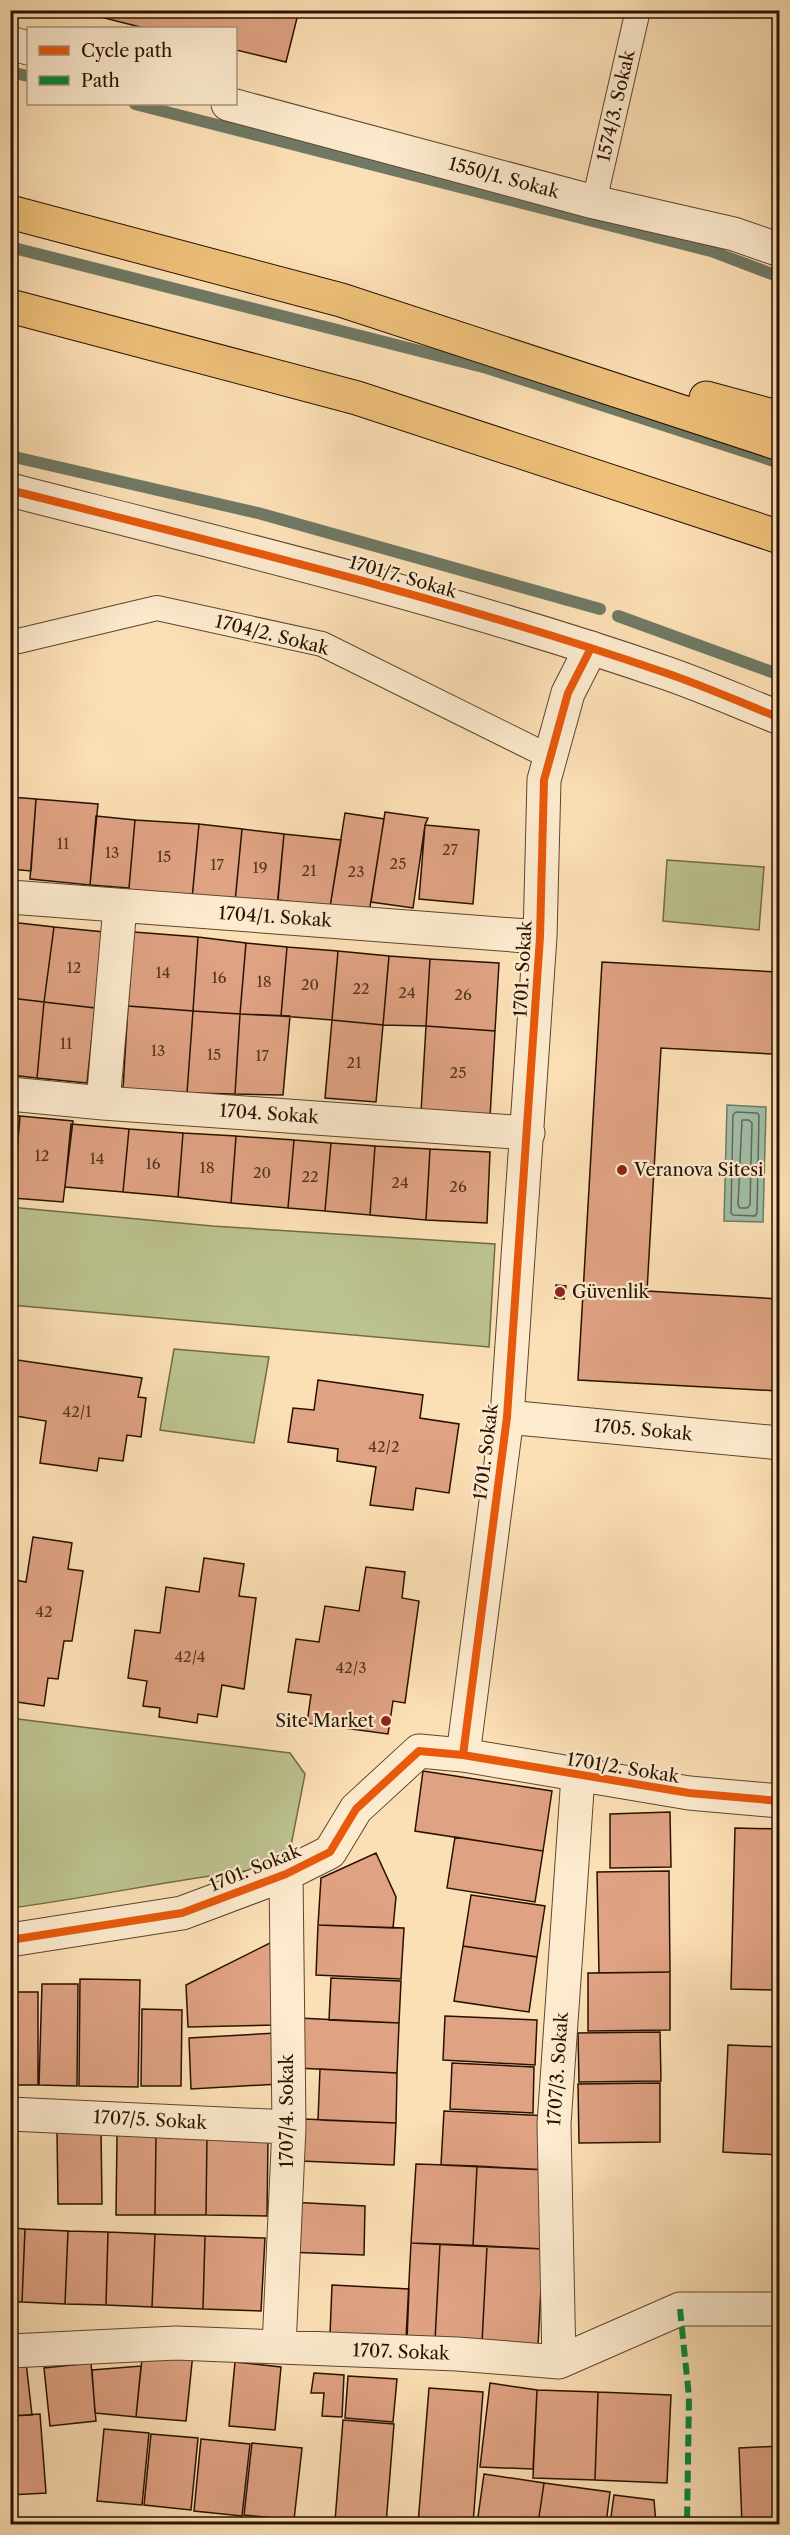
<svg xmlns="http://www.w3.org/2000/svg" width="790" height="2535" viewBox="0 0 790 2535" font-family="'Libre Caslon Text',serif">
	<rect width="100%" height="100%" fill="#fce0b5"/>
	<filter id="stains"><feTurbulence type="fractalNoise" baseFrequency=".00333" numOctaves="4"/><feColorMatrix values="0 0 0 0 .2 0 0 0 0 .09 0 0 0 0 .02 0 0 0 .5 -.17"/></filter>
	<radialGradient id="worn" r=".72"><stop offset=".6" stop-color="#630" stop-opacity="0"/><stop offset="1" stop-color="#630" stop-opacity=".3"/></radialGradient>
	<path fill="#bcc390" stroke="#726a48" stroke-width="1.5" d="M 667,860 L 764,867 L 759,930 L 663,921 Z
		M 10,1207 L 212,1226 L 495,1244 L 489,1347 L 11,1305 Z
		M 174,1349 L 269,1357 L 254,1443 L 160,1430 Z
		M 10,1718 L 290,1753 L 305,1774 L 287,1866 C 194,1875 103,1896 11,1908 Z"/>
	<path fill="#a0bea8" stroke="#707965" stroke-width="1.5" d="M 727,1105 L 766,1107 L 763,1222 L 724,1221 Z"/>
	<g fill="none" stroke-linecap="round" stroke-linejoin="round">
		<path stroke="#646854" stroke-width="1.5" d="M 736,1112 L 757,1113 L 759,1115 L 757,1213 L 755,1216 L 733,1215 L 731,1213 L 733,1115 Z
			M 742,1120 L 749,1120 L 752,1123 L 750,1205 L 747,1208 L 740,1208 L 738,1205 Z"/>
		<path stroke="#707965" stroke-width="12" d="M 10,72 L 28,76
			M 135,104 L 711,251 L 780,277
			M 10,247 L 487,368 L 780,463
			M 10,456 L 258,513 L 600,609
			M 618,616 L 780,675"/>
	</g>
	<path fill="#dfa283" stroke="#291100" stroke-width="1.5" d="M 73,10 L 299,10 L 286,62 L 236,50 L 236,28 L 144,28 Z
		M 10,797 L 36,799 L 31,871 L 10,869 Z
		M 36,799 L 98,804 L 90,885 L 30,879 Z
		M 385,812 L 428,818 L 425,825 L 413,908 L 371,902 Z
		M 345,813 L 384,819 L 369,913 L 330,907 Z
		M 96,816 L 135,820 L 129,888 L 90,885 Z
		M 135,820 L 199,824 L 192,899 L 131,894 L 129,888 Z
		M 199,824 L 242,829 L 235,902 L 192,899 Z
		M 425,825 L 479,830 L 473,904 L 419,899 Z
		M 242,829 L 284,834 L 277,907 L 235,902 Z
		M 284,834 L 341,840 L 330,907 L 278,900 Z
		M 10,922 L 54,927 L 44,1002 L 10,998 Z
		M 54,927 L 104,932 L 95,1008 L 44,1002 Z
		M 134,932 L 198,937 L 193,1011 L 128,1006 Z
		M 198,937 L 246,943 L 240,1014 L 193,1011 Z
		M 246,943 L 287,947 L 281,1016 L 240,1014 Z
		M 287,947 L 338,951 L 332,1020 L 281,1016 Z
		M 338,951 L 389,956 L 383,1025 L 332,1020 Z
		M 389,956 L 430,959 L 426,1026 L 383,1025 Z
		M 430,959 L 499,963 L 495,1031 L 426,1026 Z
		M 602,962 L 777,972 L 773,1054 L 661,1048 L 647,1291 L 780,1299 L 778,1391 L 578,1380 Z
		M 10,998 L 44,1002 L 37,1078 L 10,1075 Z
		M 44,1002 L 95,1008 L 87,1083 L 37,1078 Z
		M 128,1006 L 193,1011 L 187,1093 L 123,1089 Z
		M 193,1011 L 240,1014 L 235,1094 L 187,1093 Z
		M 240,1014 L 290,1016 L 283,1095 L 235,1094 Z
		M 332,1020 L 383,1025 L 376,1102 L 325,1098 Z
		M 426,1026 L 495,1031 L 490,1117 L 421,1112 Z
		M 10,1115 L 20,1116 L 13,1198 L 10,1197 Z
		M 20,1116 L 73,1121 L 63,1202 L 13,1198 Z
		M 71,1124 L 129,1129 L 123,1192 L 65,1187 Z
		M 129,1129 L 183,1133 L 178,1197 L 123,1192 Z
		M 183,1133 L 236,1136 L 231,1203 L 178,1197 Z
		M 236,1136 L 294,1140 L 288,1208 L 231,1203 Z
		M 294,1140 L 331,1143 L 325,1211 L 288,1208 Z
		M 331,1143 L 375,1146 L 370,1215 L 325,1211 Z
		M 375,1146 L 430,1149 L 426,1220 L 370,1215 Z
		M 430,1149 L 490,1152 L 487,1223 L 426,1220 Z
		M 556,1285 L 566,1286 L 564,1299 L 555,1298 Z
		M 10,1359 L 142,1378 L 138,1397 L 146,1398 L 141,1437 L 127,1435 L 123,1461 L 99,1458 L 97,1471 L 40,1463 L 46,1421 L 10,1415 Z
		M 318,1380 L 423,1395 L 420,1418 L 459,1424 L 449,1493 L 416,1488 L 413,1510 L 370,1505 L 376,1467 L 337,1461 L 338,1449 L 288,1442 L 293,1408 L 314,1410 Z
		M 10,1531 L 15,1532 L 10,1566 Z
		M 33,1537 L 72,1543 L 68,1569 L 83,1571 L 72,1641 L 64,1641 L 58,1679 L 48,1678 L 44,1706 L 10,1701 L 10,1579 L 26,1582 Z
		M 204,1558 L 244,1564 L 239,1596 L 256,1598 L 244,1689 L 222,1685 L 217,1717 L 198,1714 L 197,1723 L 159,1717 L 160,1708 L 143,1706 L 147,1681 L 128,1678 L 135,1630 L 160,1633 L 166,1587 L 199,1592 Z
		M 366,1567 L 405,1572 L 402,1598 L 419,1601 L 405,1703 L 393,1701 L 388,1734 L 307,1723 L 311,1695 L 288,1692 L 296,1639 L 319,1642 L 325,1606 L 359,1611 Z
		M 423,1771 L 552,1791 L 543,1851 L 415,1831 Z
		M 670,1812 L 671,1867 L 610,1868 L 610,1814 Z
		M 735,1828 L 780,1829 L 780,1990 L 731,1989 Z
		M 455,1837 L 543,1851 L 535,1902 L 447,1888 Z
		M 376,1853 L 396,1897 L 393,1928 L 318,1925 L 321,1878 Z
		M 669,1871 L 670,1972 L 599,1973 L 597,1872 Z
		M 471,1895 L 545,1906 L 537,1957 L 463,1946 Z
		M 318,1925 L 404,1928 L 401,1979 L 316,1975 Z
		M 276,1940 L 276,2025 L 188,2027 L 186,1985 Z
		M 463,1946 L 537,1957 L 529,2012 L 454,2001 Z
		M 670,1972 L 670,2030 L 588,2031 L 588,1973 Z
		M 331,1978 L 401,1981 L 399,2023 L 329,2020 Z
		M 80,1979 L 140,1980 L 138,2087 L 79,2086 Z
		M 42,1984 L 78,1984 L 77,2086 L 39,2085 Z
		M 10,1992 L 38,1992 L 38,2085 L 10,2085 Z
		M 142,2009 L 182,2010 L 181,2086 L 141,2086 Z
		M 445,2016 L 537,2020 L 535,2065 L 443,2060 Z
		M 299,2018 L 399,2023 L 397,2073 L 297,2068 Z
		M 660,2032 L 661,2081 L 579,2082 L 578,2033 Z
		M 276,2033 L 279,2084 L 191,2089 L 189,2038 Z
		M 728,2045 L 780,2047 L 780,2155 L 723,2152 Z
		M 452,2063 L 534,2067 L 533,2113 L 450,2109 Z
		M 320,2069 L 397,2073 L 396,2123 L 318,2120 Z
		M 660,2083 L 660,2142 L 579,2143 L 578,2084 Z
		M 444,2111 L 550,2116 L 547,2170 L 441,2165 Z
		M 303,2119 L 396,2123 L 394,2165 L 301,2161 Z
		M 101,2131 L 102,2204 L 58,2204 L 57,2132 Z
		M 117,2135 L 156,2135 L 155,2215 L 116,2215 Z
		M 156,2135 L 207,2135 L 206,2215 L 155,2215 Z
		M 207,2135 L 268,2136 L 267,2216 L 206,2215 Z
		M 416,2164 L 477,2166 L 473,2246 L 411,2243 Z
		M 477,2166 L 547,2170 L 543,2249 L 473,2246 Z
		M 289,2202 L 365,2206 L 364,2255 L 286,2252 Z
		M 10,2228 L 25,2229 L 22,2302 L 10,2302 Z
		M 25,2229 L 68,2231 L 65,2304 L 22,2302 Z
		M 68,2231 L 108,2232 L 106,2305 L 65,2304 Z
		M 108,2232 L 155,2234 L 152,2307 L 106,2305 Z
		M 155,2234 L 205,2236 L 203,2309 L 152,2307 Z
		M 205,2236 L 265,2238 L 261,2311 L 203,2309 Z
		M 411,2243 L 440,2244 L 435,2341 L 406,2339 Z
		M 440,2244 L 487,2246 L 482,2343 L 435,2341 Z
		M 487,2246 L 543,2249 L 538,2346 L 482,2343 Z
		M 332,2285 L 409,2289 L 407,2339 L 330,2335 Z
		M 143,2349 L 193,2353 L 186,2421 L 136,2417 Z
		M 26,2362 L 32,2415 L 10,2416 L 10,2363 Z
		M 235,2362 L 281,2367 L 275,2430 L 229,2426 Z
		M 91,2363 L 96,2421 L 50,2426 L 44,2368 Z
		M 141,2366 L 136,2417 L 95,2413 L 92,2370 Z
		M 314,2373 L 344,2375 L 342,2417 L 322,2416 L 324,2393 L 311,2393 Z
		M 348,2376 L 397,2379 L 393,2422 L 345,2418 Z
		M 490,2383 L 537,2390 L 533,2469 L 480,2467 Z
		M 429,2388 L 483,2392 L 473,2524 L 418,2524 Z
		M 537,2390 L 598,2392 L 595,2480 L 533,2478 Z
		M 598,2392 L 671,2395 L 667,2483 L 595,2480 Z
		M 40,2414 L 46,2493 L 10,2495 L 10,2416 Z
		M 343,2420 L 394,2424 L 386,2524 L 335,2521 Z
		M 104,2429 L 149,2433 L 142,2505 L 97,2501 Z
		M 151,2434 L 198,2438 L 191,2510 L 144,2505 Z
		M 201,2439 L 250,2444 L 242,2516 L 194,2511 Z
		M 252,2443 L 302,2448 L 294,2520 L 244,2515 Z
		M 780,2446 L 780,2524 L 742,2524 L 739,2448 Z
		M 484,2474 L 544,2483 L 538,2524 L 477,2524 Z
		M 544,2483 L 610,2492 L 606,2524 L 538,2524 Z
		M 614,2495 L 654,2500 L 656,2524 L 610,2524 Z"/>
	<g fill="none" stroke-linecap="round" stroke-linejoin="round">
		<g stroke="#5e452d" stroke-width="26">
			<path id="service" d="M 594,202 L 638,10
				M 10,643 L 157,608 L 322,644 L 550,757"/>
		</g>
		<g stroke="#5e452d" stroke-width="35">
			<path id="minor" d="M 10,43 L 28,48
				M 228,104 L 594,202 L 734,234 L 780,250
				M 10,897 L 540,937
				M 10,1094 L 103,1103 L 528,1133
				M 103,1103 L 120,906
				M 507,1417 L 780,1443
				M 463,1755 L 507,1417 L 540,937 L 544,780 L 568,693 L 591,648
				M 10,1940 L 182,1913 L 286,1874 L 330,1852 L 356,1809 L 419,1751 L 463,1755 L 689,1793 L 780,1801
				M 10,2114 L 289,2127
				M 279,2347 L 289,2127 L 286,1874
				M 10,2351 L 176,2343 L 457,2354 L 559,2362 L 680,2309 L 780,2309
				M 559,2362 L 554,2124 L 578,1776"/>
		</g>
		<g stroke="#5e452d" stroke-width="35">
			<path id="tertiary" d="M 10,490 C 230,546 451,599 666,673 C 704,686 742,703 780,718"/>
		</g>
		<g stroke="#291100" stroke-width="35">
			<path id="motorway" d="M 10,212 L 341,300 L 780,444
				M 10,306 L 357,398 L 780,537
				M 706,398 L 780,418"/>
		</g>
		<use href="#service" stroke="#fdebcf" stroke-width="24"/>
		<use href="#minor" stroke="#fdebcf" stroke-width="33"/>
		<use href="#tertiary" stroke="#fdebcf" stroke-width="33"/>
		<use href="#motorway" stroke="#eec07a" stroke-width="33"/>
		<path stroke="#00873e" stroke-width="6" stroke-dasharray="12 6" stroke-linecap="butt" d="M 680,2309 L 689,2397 L 687,2524"/>
		<g stroke="#fdebcf" stroke-width="11">
			<path id="cycleway" d="M 10,490 C 230,546 451,599 666,673 C 704,686 742,703 780,718
				M 463,1755 L 507,1417 L 540,937 L 544,780 L 568,693 L 591,648
				M 10,1940 L 182,1913 L 286,1874 L 330,1852 L 356,1809 L 419,1751 L 463,1755 L 689,1793 L 780,1801"/>
		</g>
		<use href="#cycleway" stroke="#e8590c" stroke-width="8"/>
	</g>
	<g fill="#8f2418" stroke="#fdebcf" stroke-width="2">
		<circle cx="622" cy="1170" r="6"/>
		<circle cx="560" cy="1292" r="6"/>
		<circle cx="386" cy="1721" r="6"/>
	</g>
	<g text-anchor="middle" dominant-baseline="central" stroke-width="4.5" stroke-linejoin="round" paint-order="stroke">
		<g font-size="15" fill="#563521">
			<text x="63" y="843">11</text>
			<text x="450" y="849">27</text>
			<text x="112" y="852">13</text>
			<text x="164" y="856">15</text>
			<text x="398" y="863">25</text>
			<text x="217" y="864">17</text>
			<text x="260" y="867">19</text>
			<text x="309" y="870">21</text>
			<text x="356" y="871">23</text>
			<text x="74" y="967">12</text>
			<text x="163" y="972">14</text>
			<text x="219" y="977">16</text>
			<text x="264" y="981">18</text>
			<text x="310" y="984">20</text>
			<text x="361" y="988">22</text>
			<text x="407" y="992">24</text>
			<text x="463" y="994">26</text>
			<text x="66" y="1043">11</text>
			<text x="158" y="1050">13</text>
			<text x="214" y="1054">15</text>
			<text x="262" y="1055">17</text>
			<text x="354" y="1062">21</text>
			<text x="458" y="1072">25</text>
			<text x="42" y="1155">12</text>
			<text x="97" y="1158">14</text>
			<text x="153" y="1163">16</text>
			<text x="207" y="1167">18</text>
			<text x="262" y="1172">20</text>
			<text x="310" y="1176">22</text>
			<text x="400" y="1182">24</text>
			<text x="458" y="1186">26</text>
			<text x="77" y="1411">42/1</text>
			<text x="384" y="1446">42/2</text>
			<text x="44" y="1611">42</text>
			<text x="190" y="1656">42/4</text>
			<text x="351" y="1667">42/3</text>
		</g>
		<g font-size="18" fill="#291100" stroke="#fdebcf">
			<text transform="translate(616 106) rotate(-77)">1574/3. Sokak</text>
			<text transform="translate(504 178) rotate(15)">1550/1. Sokak</text>
			<text transform="translate(403 577) rotate(16)">1701/7. Sokak</text>
			<text transform="translate(272 635) rotate(14)">1704/2. Sokak</text>
			<text transform="translate(275 917) rotate(4)">1704/1. Sokak</text>
			<text transform="translate(523 969) rotate(-87)">1701. Sokak</text>
			<text transform="translate(269 1114) rotate(4)">1704. Sokak</text>
			<text transform="translate(643 1430) rotate(5)">1705. Sokak</text>
			<text transform="translate(486 1452) rotate(-83)">1701. Sokak</text>
			<text transform="translate(623 1768) rotate(9)">1701/2. Sokak</text>
			<text transform="translate(255 1868) rotate(-22)">1701. Sokak</text>
			<text transform="translate(558 2069) rotate(-86)">1707/3. Sokak</text>
			<text transform="translate(287 2111) rotate(-90)">1707/4. Sokak</text>
			<text transform="translate(150 2120) rotate(3)">1707/5. Sokak</text>
			<text transform="translate(401 2352) rotate(2)">1707. Sokak</text>
		</g>
		<g font-size="18" fill="#291100" stroke="#fdebcf" text-anchor="start">
			<text x="634" y="1170">Veranova Sitesi</text>
			<text x="572" y="1292">Güvenlik</text>
			<text x="374" y="1721" text-anchor="end">Site Market</text>
		</g>
	</g>
	<rect width="790" height="2535" fill="none" stroke="#fce0b5" stroke-width="36"/>
	<rect x="12" y="12" width="766" height="2511" fill="none" stroke="#291100" stroke-width="3"/>
	<rect x="18" y="18" width="754" height="2499" fill="none" stroke="#291100" stroke-width="1.5"/>
	<rect x="27" y="27" width="210" height="78" fill="#fdebcf" stroke="#a8947c" stroke-width="1.5"/>
	<rect x="39" y="46" width="30" height="9" fill="#e8590c" stroke="#a8947c" stroke-width="1.5"/>
	<text x="81" y="57" font-size="18" fill="#291100">Cycle path</text>
	<rect x="39" y="76" width="30" height="9" fill="#00873e" stroke="#a8947c" stroke-width="1.5"/>
	<text x="81" y="87" font-size="18" fill="#291100">Path</text>
	<rect width="100%" height="100%" filter="url(#stains)"/>
	<rect width="100%" height="100%" fill="url(#worn)"/>
</svg>
